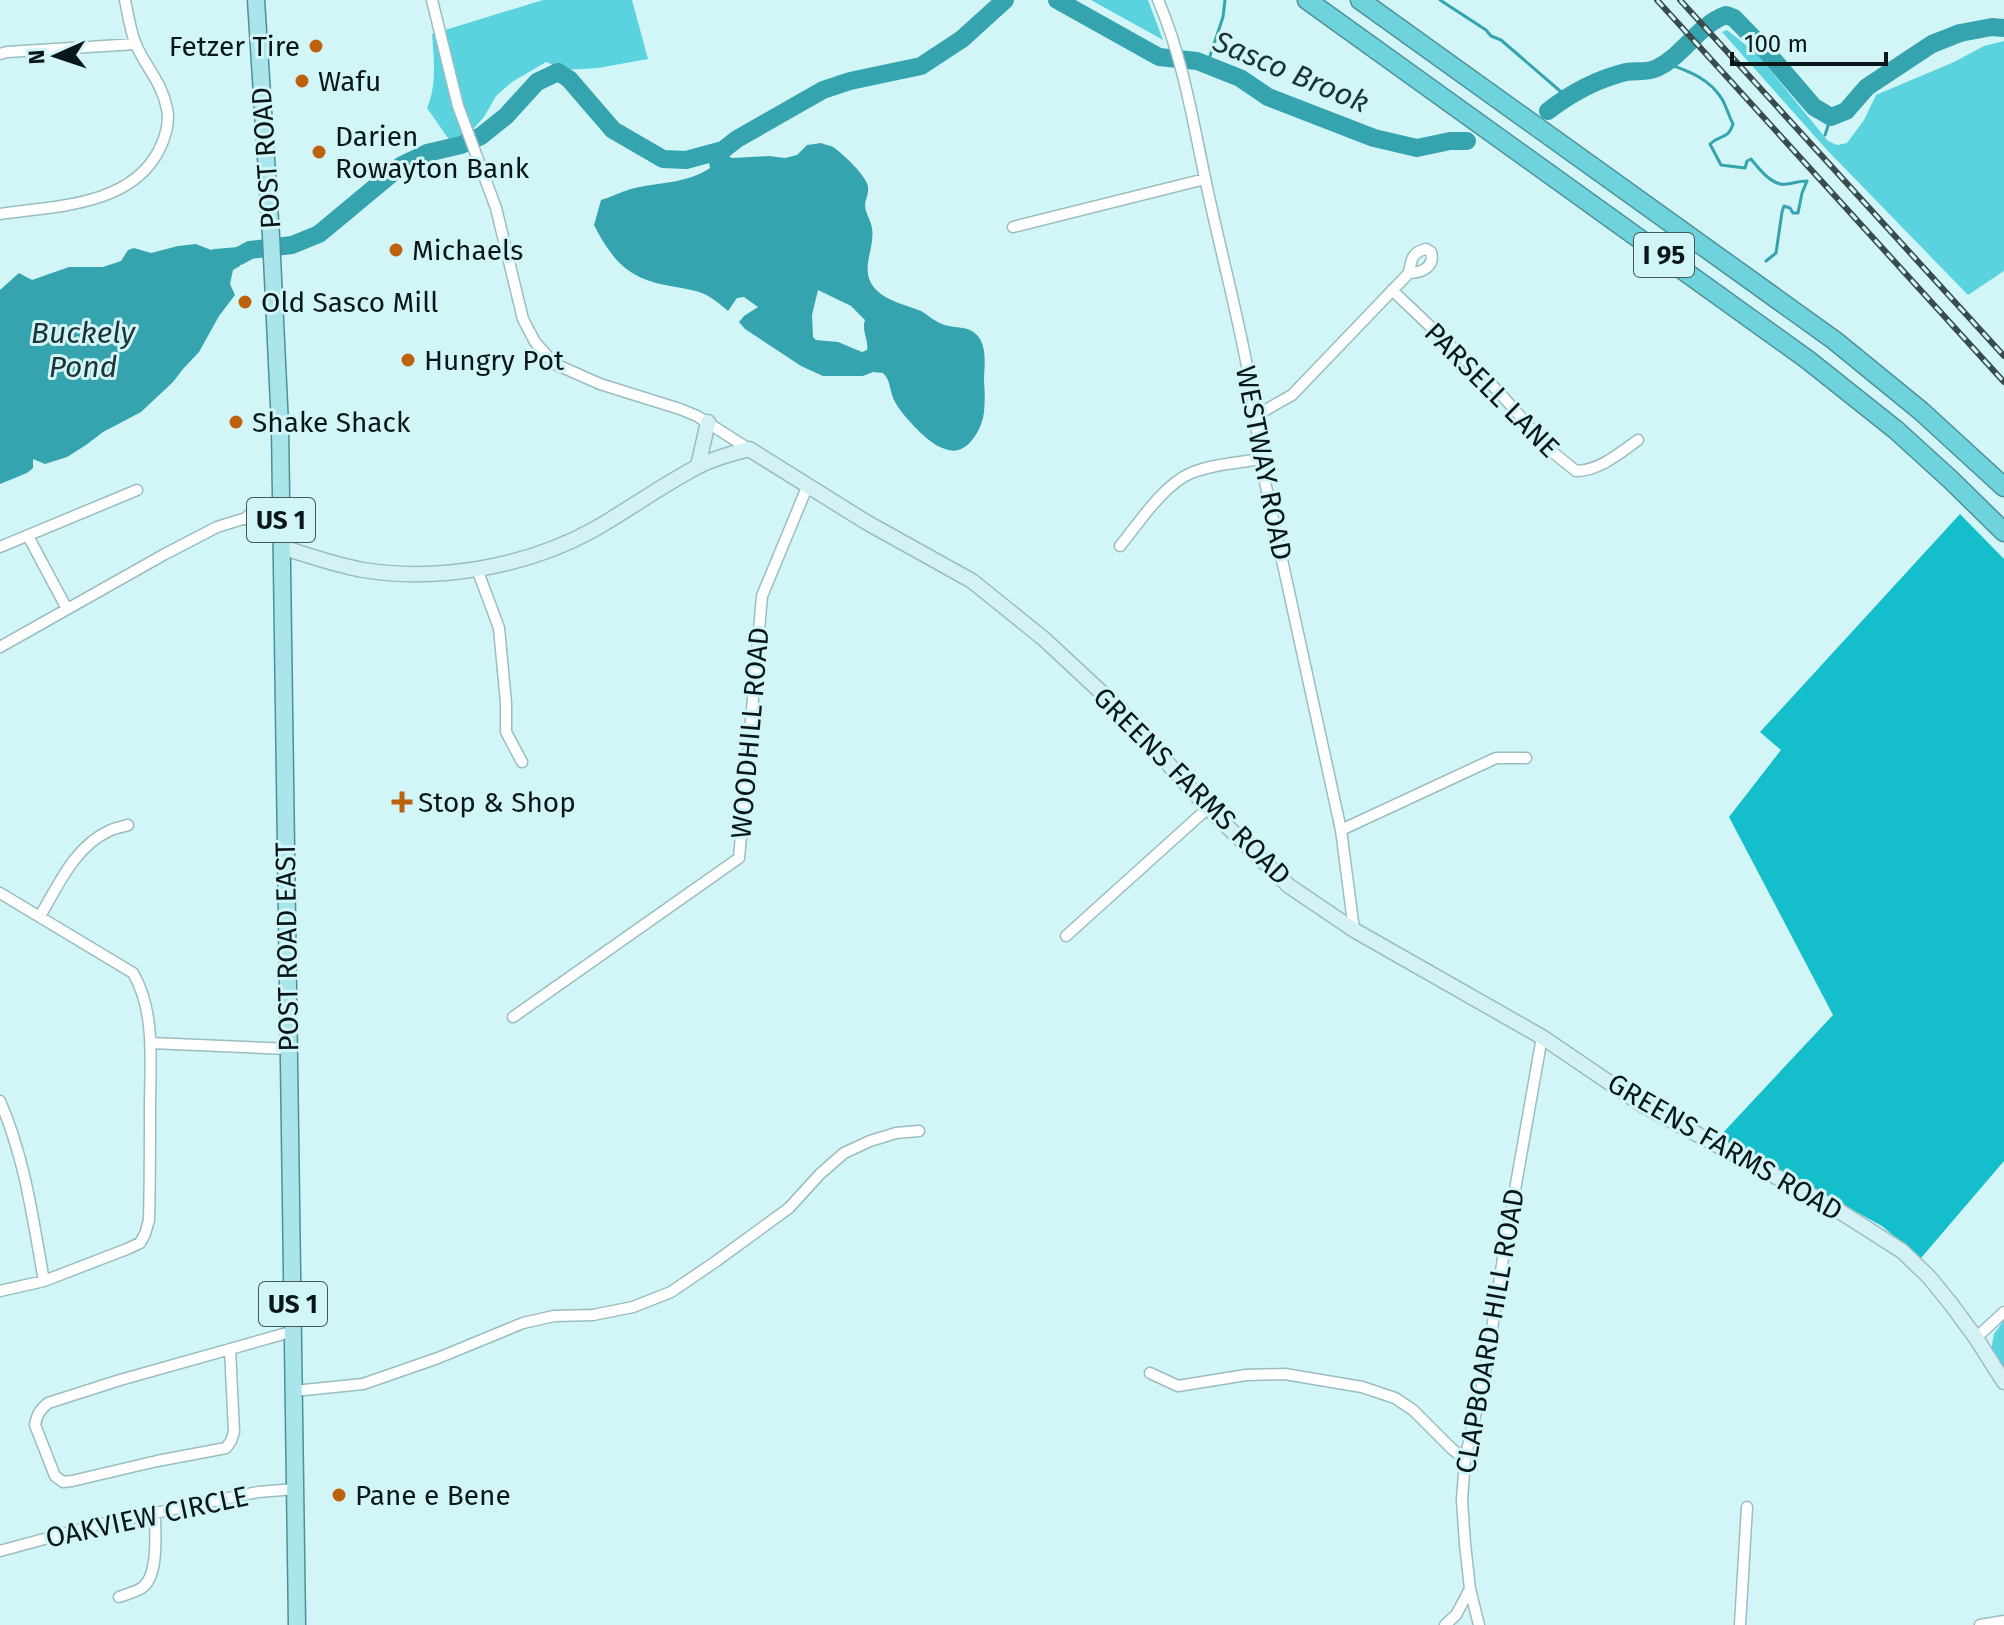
<svg xmlns="http://www.w3.org/2000/svg" width="2004" height="1625" viewBox="0 0 2004 1625" font-family="'Fira Sans',sans-serif">
	<rect width="100%" height="100%" fill="#d2f5f8"/>
	<path fill="#5bd3df" d="M 543,0 L 632,0 L 648,59 L 598,68 L 565,70 L 546,62 L 512,82 L 496,96 L 484,117 L 473,129 L 450,141 L 427,108 C 437,85 434,59 432,34 Z
		M 1091,0 L 1148,0 L 1163,40 Z
		M 1727,30 L 1757,54 L 1828,141 L 1837,145 L 1847,143 L 1864,120 L 1876,95 L 1954,62 L 1984,46 L 2004,41 L 2004,271 L 1968,295 L 1827,150 L 1722,32 Z
		M 2004,1320 L 2004,1371 L 1991,1350 L 1994,1334 Z"/>
	<path fill="#15becb" d="M 1960,514 L 2004,559 L 2004,1161 L 1921,1258 L 1882,1226 L 1719,1137 L 1833,1015 L 1729,817 L 1781,750 L 1760,732 Z"/>
	<path fill="#35a4ae" fill-rule="evenodd" d="M 821,143 C 825,145 829,145 833,147 C 842,153 867,176 868,187 C 869,196 863,202 866,211 C 870,222 874,227 872,240 C 871,253 864,268 870,281 C 879,300 904,304 921,311 C 928,315 934,321 942,324 C 951,328 963,326 972,331 C 989,341 984,366 984,382 C 985,392 985,402 984,412 C 983,425 972,447 958,450 C 952,452 945,449 940,447 C 926,441 900,413 894,400 C 889,389 891,381 883,373 L 873,372 L 863,376 L 823,376 L 801,366 L 745,329 L 739,322 L 744,316 L 758,307 L 744,297 L 737,298 L 728,311 C 719,303 708,294 696,291 C 675,286 652,285 634,274 C 616,264 603,243 594,225 L 601,200 C 611,197 621,192 631,189 C 657,182 687,184 710,168 L 709,162 L 727,155 L 732,158 L 769,156 L 785,158 L 797,155 L 807,145 ZM 818,290 L 851,306 L 865,320 C 861,330 869,340 867,350 L 862,352 L 838,342 L 816,340 L 813,337 L 812,315 Z
		M 196,244 L 211,250 L 234,253 L 239,256 L 240,266 L 233,270 L 230,284 L 235,295 L 219,316 L 199,352 L 183,369 L 173,382 L 141,412 L 103,432 L 86,445 L 67,457 L 45,464 L 33,459 L 33,468 L 27,473 L 0,484 L 0,290 L 19,273 L 32,280 L 69,267 L 103,267 L 121,261 L 128,250 L 134,248 L 151,253 L 178,246 Z"/>
	<g fill="none" stroke-linecap="round" stroke-linejoin="round">
		<path stroke="#35a4ae" stroke-width="3" d="M 1440,0 L 1486,30 L 1491,36 L 1501,40 L 1567,97
			M 1666,63 C 1688,71 1709,78 1722,99 C 1726,106 1729,116 1733,124 C 1728,140 1720,134 1710,144 L 1721,165 L 1745,168 L 1747,161 L 1751,159 C 1759,169 1773,187 1787,184 C 1795,183 1799,181 1807,181 L 1802,193 L 1798,213 L 1793,213 L 1790,208 L 1784,206 L 1782,212 L 1776,253 L 1766,261
			M 1207,65 L 1223,17 L 1225,0
			M 1825,135 L 1831,117"/>
		<path stroke="#35a4ae" stroke-width="18" d="M 1057,0 L 1159,57 L 1197,61 L 1240,78 L 1268,97 L 1374,138 L 1417,148 L 1450,141 L 1467,141
			M 1548,111 C 1571,93 1598,79 1626,72 C 1636,70 1648,73 1657,68 C 1684,55 1698,25 1726,15 L 1734,18 L 1765,50 L 1814,107 L 1831,117 L 1846,111 L 1867,87 L 1932,44 L 1960,33 L 1992,27 L 2004,28
			M 215,258 L 239,256 L 250,250 L 292,245 L 319,234 L 402,165 L 427,153 L 461,145 L 481,136 L 506,116 L 537,82 L 558,72 L 569,79 L 613,130 L 663,159 L 686,160 L 723,150 L 737,139 L 823,90 L 850,81 L 921,66 L 962,39 L 1005,0"/>
		<g stroke="#9bbdc0" stroke-width="13">
			<path id="street" d="M 432,0 L 458,106 L 496,208 L 523,319 L 535,342 L 555,364 L 600,384 L 680,409 L 697,416 L 749,449
				M 1158,0 C 1185,62 1195,135 1210,201 C 1229,287 1253,372 1260,459 L 1341,830 L 1354,930
				M 0,54 L 7,52 L 136,44
				M 0,214 C 55,206 131,206 159,150 C 165,139 170,122 167,109 C 162,81 144,66 135,42 C 130,29 128,14 125,0
				M 1013,227 L 1205,179
				M 1392,290 L 1498,391 L 1550,450 L 1576,471 C 1599,471 1620,453 1638,440
				M 1257,415 L 1292,395 L 1409,273 C 1411,260 1412,252 1426,249 L 1431,252 C 1435,266 1423,273 1409,273
				M 246,518 C 257,526 270,523 281,517
				M 28,536 L 67,609
				M 1120,546 C 1139,523 1163,485 1191,473 C 1213,464 1238,463 1260,459
				M 0,547 L 137,490
				M 477,569 L 499,628 L 506,703 L 506,732 L 522,762
				M 0,647 L 165,554 L 217,527 L 246,518 L 252,512 L 265,511 L 281,517
				M 1341,830 L 1496,758 L 1526,758
				M 0,893 L 133,973 C 156,1012 150,1064 150,1108 C 150,1145 150,1183 149,1220 L 145,1234 L 140,1243 L 127,1249 L 44,1281 L 0,1291
				M 40,916 C 58,886 75,846 109,831 C 114,828 122,827 128,825
				M 1066,936 L 1208,808
				M 513,1017 L 739,858 L 762,596 L 808,485
				M 151,1043 L 289,1049
				M 0,1101 C 25,1158 33,1220 44,1281
				M 1976,1338 L 2004,1312
				M 230,1349 L 234,1432 L 231,1441 L 226,1448 L 157,1461 L 72,1481 L 63,1482 L 55,1476 L 35,1425 C 37,1414 40,1410 48,1403 L 120,1380 L 294,1331
				M 1150,1373 L 1178,1386 L 1246,1375 L 1285,1374 L 1362,1387 L 1395,1398 L 1413,1410 L 1452,1449 L 1465,1459
				M 294,1391 L 363,1384 L 438,1358 L 523,1323 L 554,1316 L 593,1315 L 633,1307 L 671,1292 L 715,1262 L 789,1208 L 820,1174 L 844,1153 L 870,1141 L 896,1133 L 919,1131
				M 0,1551 L 96,1525 L 258,1492 L 295,1489
				M 119,1597 C 126,1594 137,1592 143,1587 C 159,1574 155,1533 155,1514
				M 1445,1625 L 1456,1615 L 1470,1589
				M 1479,1625 L 1470,1589 L 1465,1544 L 1462,1500 L 1465,1459 L 1485,1373 L 1504,1252 L 1542,1037
				M 1740,1625 L 1747,1507
				M 1980,1625 L 2004,1621"/>
		</g>
		<g stroke="#9bbdc0" stroke-width="17">
			<path id="secondary" d="M 698,466 L 708,422
				M 281,547 C 308,555 335,565 363,570 C 438,582 526,567 593,530 C 628,510 661,486 697,467 C 713,458 731,454 749,449 L 866,522 L 972,581 L 1044,639 L 1116,706 L 1208,808 L 1289,886 L 1354,930 L 1542,1037 L 1641,1104 L 1836,1209 L 1902,1251 L 1929,1277 L 1951,1304 L 1976,1338 L 2004,1382"/>
		</g>
		<g stroke="#4c9198" stroke-width="19">
			<path id="primary" d="M 256,0 L 271,236 L 280,426 L 297,1625"/>
		</g>
		<g stroke="#4c9198" stroke-width="21">
			<path id="highway" d="M 1307,0 L 1808,360 L 1896,430 L 1951,480 L 2004,532
				M 1360,0 L 1834,340 L 1921,411 L 2004,487"/>
		</g>
		<use href="#street" stroke="#fff" stroke-width="10"/>
		<use href="#secondary" stroke="#d4f2f5" stroke-width="14"/>
		<use href="#primary" stroke="#a9e5eb" stroke-width="16"/>
		<use href="#highway" stroke="#6fd3dd" stroke-width="18"/>
		<g stroke="#394b4c" stroke-width="6">
			<path id="rail" d="M 1657,0 L 2004,382
				M 1680,0 L 2004,356"/>
		</g>
		<use href="#rail" stroke="#d2f5f8" stroke-width="3" stroke-dasharray="9" stroke-linecap="butt"/>
	</g>
	<g fill="#bd610e" stroke="#d2f5f8" stroke-width="3">
		<circle cx="316" cy="46" r="8"/>
		<circle cx="302" cy="81" r="8"/>
		<circle cx="319" cy="152" r="8"/>
		<circle cx="396" cy="250" r="8"/>
		<circle cx="245" cy="302" r="8"/>
		<circle cx="408" cy="360" r="8"/>
		<circle cx="236" cy="422" r="8"/>
		<path d="M398 790h8v8h8v8h-8v8h-8v-8h-8v-8h8z"/>
		<circle cx="339" cy="1495" r="8"/>
	</g>
	<g text-anchor="middle" dominant-baseline="central" stroke-width="6" stroke-linejoin="round" paint-order="stroke">
		<g fill="#d2f5f8" stroke="#465a5b" stroke-width="2">
			<rect x="1634" y="233" width="60" height="44" rx="6"/>
			<rect x="247" y="498" width="68" height="44" rx="6"/>
			<rect x="259" y="1282" width="68" height="44" rx="6"/>
		</g>
		<g font-size="26" font-weight="bold" fill="#0a1718">
			<text x="1664" y="255">I 95</text>
			<text x="281" y="520">US 1</text>
			<text x="293" y="1304">US 1</text>
		</g>
		<g font-size="28" fill="#0a1718" stroke="#d2f5f8" text-anchor="start">
			<text x="300" y="46" text-anchor="end">Fetzer Tire</text>
			<text x="318" y="81">Wafu</text>
			<text x="335" y="136">Darien<tspan x="335" dy="32">Rowayton Bank</tspan></text>
			<text x="412" y="250">Michaels</text>
			<text x="261" y="302">Old Sasco Mill</text>
			<text x="424" y="360">Hungry Pot</text>
			<text x="252" y="422">Shake Shack</text>
			<text x="418" y="802">Stop &amp; Shop</text>
			<text x="355" y="1495">Pane e Bene</text>
		</g>
		<g font-size="28" fill="#0a1718" stroke="#d2f5f8">
			<text transform="translate(266 158) rotate(-94)">POST ROAD</text>
			<text transform="translate(1492 390) rotate(45)">PARSELL LANE</text>
			<text transform="translate(1264 463) rotate(79)">WESTWAY ROAD</text>
			<text transform="translate(750 733) rotate(-85)">WOODHILL ROAD</text>
			<text transform="translate(1192 786) rotate(45)">GREENS FARMS ROAD</text>
			<text transform="translate(287 947) rotate(-91)">POST ROAD EAST</text>
			<text transform="translate(1725 1147) rotate(30)">GREENS FARMS ROAD</text>
			<text transform="translate(1490 1331) rotate(-80)">CLAPBOARD HILL ROAD</text>
			<text transform="translate(147 1517) rotate(-12)">OAKVIEW CIRCLE</text>
		</g>
		<g font-size="30" font-style="italic" fill="#1c3437" stroke="#d2f5f8">
			<text transform="translate(1291 72) rotate(23)">Sasco Brook</text>
			<text x="83" y="333">Buckely<tspan x="83" dy="34">Pond</tspan></text>
		</g>
	</g>
	<g transform="translate(56 56) rotate(267)" stroke="#d2f5f8" stroke-width="6" paint-order="stroke">
	<path d="M0-6L14 30L0 20L-14 30Z" fill="#0a1718"/>
	<text y="-12" font-size="22" font-weight="bold" text-anchor="middle" fill="#0a1718">N</text>
	</g>
	<path d="M1732 52v12h154v-12" fill="none" stroke="#0a1718" stroke-width="4"/>
	<text x="1744" y="52" font-size="24" fill="#0a1718" stroke="#d2f5f8" stroke-width="6" paint-order="stroke">100 m</text>
</svg>
